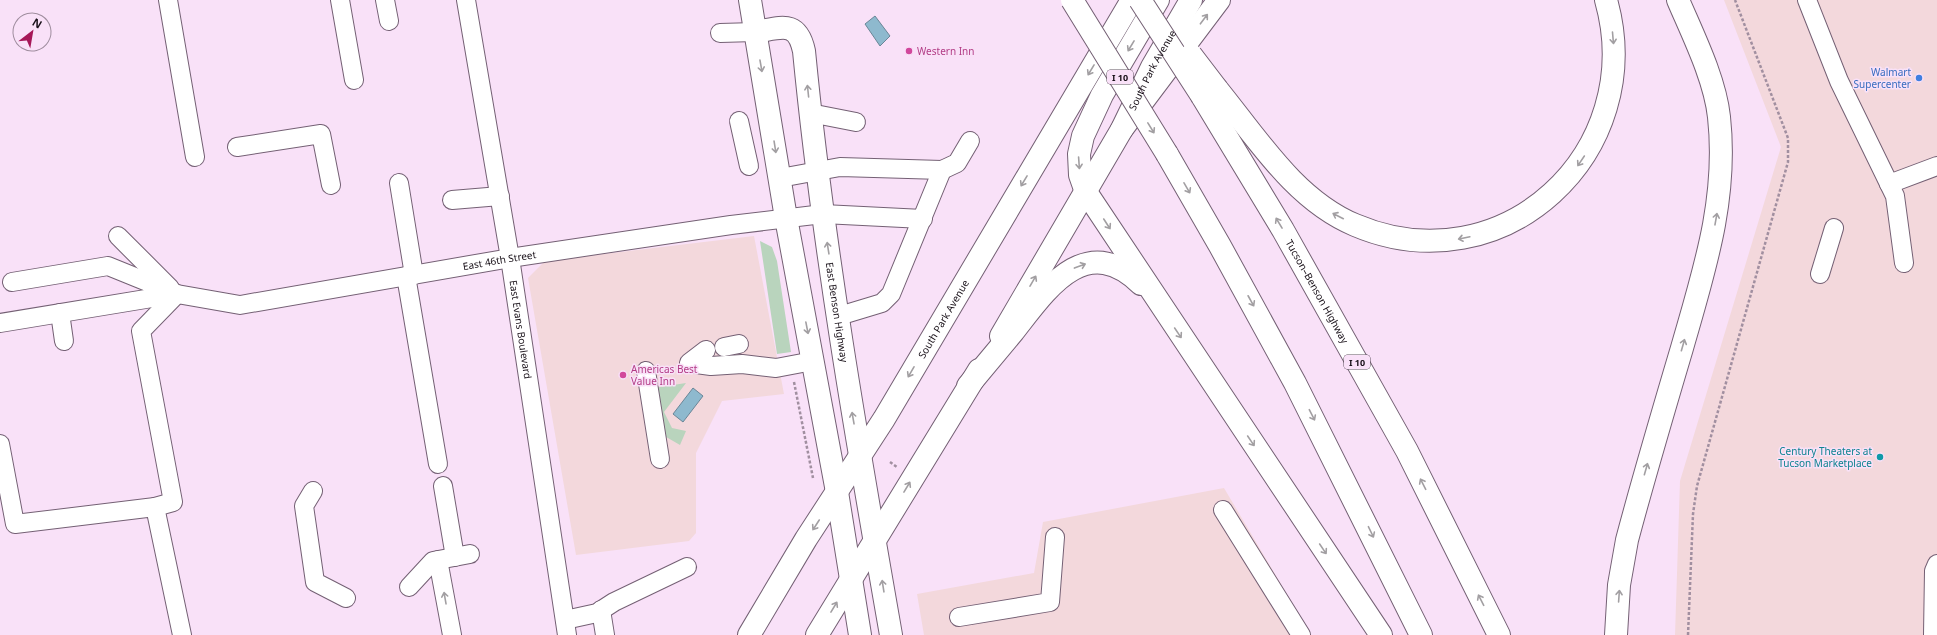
<svg xmlns="http://www.w3.org/2000/svg" width="1937" height="635" viewBox="0 0 1937 635" font-family="'Noto Sans',sans-serif">
	<rect width="100%" height="100%" fill="#f9e1f8"/>
	<path fill="#f3d8dc" d="M 1724,0 L 1937,0 L 1937,635 L 1675,635 L 1680,481 L 1781,147 Z
		M 754,236 L 784,394 L 722,401 L 696,453 L 696,533 L 689,541 L 576,555 L 528,278 L 545,261 Z
		M 1224,488 L 1311,635 L 924,635 L 917,594 L 1034,573 L 1043,522 Z"/>
	<path fill="#b9d4bd" d="M 760,241 L 772,247 L 777,261 L 791,352 L 777,354 Z
		M 686,383 L 664,412 L 672,428 L 686,431 L 680,445 L 661,434 L 654,388 Z"/>
	<path fill="#8eb9ce" stroke="#6a8697" d="M 875,16 L 890,36 L 880,46 L 865,24 Z
		M 693,388 L 703,396 L 683,422 L 673,414 Z"/>
	<g fill="none" stroke-linecap="round" stroke-linejoin="round">
		<g stroke="#746074" stroke-width="20">
			<g id="minor">
				<path d="M 168,0 L 195,157"/>
				<path d="M 340,0 L 354,80"/>
				<path d="M 385,0 L 389,21"/>
				<path id="s1" d="M 466,0 L 510,258 L 567,635"/>
				<path d="M 1807,0 L 1839,81 L 1895,196 L 1904,263"/>
				<path d="M 720,33 L 755,32"/>
				<path d="M 810,113 L 856,122"/>
				<path d="M 739,121 L 749,166"/>
				<path d="M 237,147 L 321,134 L 331,185"/>
				<path d="M 780,178 L 840,167 L 942,170 L 957,163 L 970,141"/>
				<path d="M 399,183 L 414,275"/>
				<path d="M 1889,184 L 1937,166"/>
				<path d="M 452,200 L 500,196"/>
				<path d="M 118,236 L 170,288"/>
				<path d="M 1820,274 L 1834,228"/>
				<path d="M 406,276 L 438,464"/>
				<path id="s2" d="M 12,282 L 108,266 L 177,294 L 240,305 L 510,258 L 731,225 L 823,214 L 923,219"/>
				<path d="M 60,313 L 64,341"/>
				<path d="M 839,316 L 882,303 L 891,294 L 942,170"/>
				<path d="M 0,323 L 176,294"/>
				<path d="M 724,347 L 739,344"/>
				<path d="M 706,350 L 689,363 L 711,366 L 742,364 L 776,368 L 813,361"/>
				<path d="M 646,371 L 660,459"/>
				<path d="M 0,444 L 15,524 L 155,507 L 182,635"/>
				<path d="M 443,486 L 455,557"/>
				<path d="M 313,491 L 304,506 L 315,582 L 346,598"/>
				<path d="M 155,507 L 173,502 L 141,331 L 177,294"/>
				<path d="M 1223,510 L 1301,635"/>
				<path d="M 438,560 L 452,635"/>
				<path d="M 409,587 L 433,561 L 470,554"/>
				<path d="M 601,610 L 605,635"/>
				<path d="M 959,617 L 1050,602 L 1055,537"/>
				<path d="M 565,620 L 597,613 L 614,602 L 687,567"/>
				<path d="M 1933,635 L 1934,571 L 1937,564"/>
			</g>
		</g>
		<g stroke="#746074" stroke-width="24">
			<g id="major">
				<path d="M 750,0 L 786,218 L 837,492 L 860,635"/>
				<path id="s3" d="M 755,32 C 781,28 797,19 804,51 C 823,247 857,441 891,635"/>
				<path id="s4" d="M 1001,336 L 1122,129 L 1152,67 L 1191,0"/>
				<path id="s5" d="M 749,635 L 806,539 L 884,419 L 1132,0"/>
				<path d="M 817,635 L 979,370"/>
			</g>
		</g>
		<g stroke="#746074" stroke-width="24">
			<g id="highway">
				<path d="M 1158,0 L 1102,95 L 1083,136 L 1079,154 L 1080,175 L 1086,192 L 1381,635"/>
				<path d="M 1217,89 C 1257,138 1295,200 1355,225 C 1503,288 1649,152 1606,0"/>
				<path id="s6" d="M 1202,96 L 1283,230 L 1407,451 L 1499,635"/>
				<path d="M 1122,129 L 1219,0"/>
				<path d="M 1167,154 L 1220,246 L 1295,383 L 1421,635"/>
				<path d="M 968,386 C 983,368 998,350 1013,332 C 1046,290 1085,230 1141,284"/>
				<path d="M 1616,635 L 1619,585 L 1627,540 C 1644,476 1663,412 1682,348 C 1704,271 1728,199 1719,117 C 1715,79 1693,35 1678,0"/>
			</g>
		</g>
		<path stroke="#a18fa0" stroke-width="2.5" stroke-dasharray="3 2" stroke-linecap="butt" d="M 794,382 L 813,478
			M 890,462 L 897,467
			M 1688,635 L 1693,514 L 1697,486 L 1788,162 L 1788,138 L 1735,0"/>
		<use href="#minor" stroke="#fff" stroke-width="18"/>
		<use href="#major" stroke="#fff" stroke-width="22"/>
		<use href="#highway" stroke="#fff" stroke-width="22"/>
		<g stroke="#746074" stroke-width="24" stroke-linecap="butt">
			<path id="highway-bridge" d="M 1072,0 L 1167,154
				M 1140,0 L 1202,96
				M 1191,55 L 1217,89"/>
		</g>
		<use href="#highway-bridge" stroke="#fff" stroke-width="22"/>
	</g>
	<defs><path id="oneway-shaft" d="M-6 0H5M1.5-3L5.5 0L1.5 3" fill="none" stroke-width="1.6" stroke-linecap="round" stroke-linejoin="round"/></defs>
	<g stroke="#a29fa2">
		<use href="#oneway-shaft" transform="translate(1204 19) rotate(-53)"/>
		<use href="#oneway-shaft" transform="translate(1613 38) rotate(85)"/>
		<use href="#oneway-shaft" transform="translate(1131 46) rotate(121)"/>
		<use href="#oneway-shaft" transform="translate(761 66) rotate(80)"/>
		<use href="#oneway-shaft" transform="translate(1091 70) rotate(121)"/>
		<use href="#oneway-shaft" transform="translate(808 91) rotate(-96)"/>
		<use href="#oneway-shaft" transform="translate(1151 128) rotate(58)"/>
		<use href="#oneway-shaft" transform="translate(775 147) rotate(81)"/>
		<use href="#oneway-shaft" transform="translate(1581 161) rotate(124)"/>
		<use href="#oneway-shaft" transform="translate(1079 163) rotate(86)"/>
		<use href="#oneway-shaft" transform="translate(1024 181) rotate(121)"/>
		<use href="#oneway-shaft" transform="translate(1187 188) rotate(60)"/>
		<use href="#oneway-shaft" transform="translate(1338 216) rotate(-153)"/>
		<use href="#oneway-shaft" transform="translate(1716 219) rotate(-80)"/>
		<use href="#oneway-shaft" transform="translate(1279 223) rotate(-121)"/>
		<use href="#oneway-shaft" transform="translate(1107 224) rotate(57)"/>
		<use href="#oneway-shaft" transform="translate(1464 238) rotate(168)"/>
		<use href="#oneway-shaft" transform="translate(828 248) rotate(-99)"/>
		<use href="#oneway-shaft" transform="translate(1080 266) rotate(-20)"/>
		<use href="#oneway-shaft" transform="translate(1033 281) rotate(-60)"/>
		<use href="#oneway-shaft" transform="translate(1251 301) rotate(61)"/>
		<use href="#oneway-shaft" transform="translate(807 328) rotate(79)"/>
		<use href="#oneway-shaft" transform="translate(1178 333) rotate(56)"/>
		<use href="#oneway-shaft" transform="translate(1683 345) rotate(-74)"/>
		<use href="#oneway-shaft" transform="translate(911 372) rotate(120)"/>
		<use href="#oneway-shaft" transform="translate(1312 415) rotate(63)"/>
		<use href="#oneway-shaft" transform="translate(853 418) rotate(-100)"/>
		<use href="#oneway-shaft" transform="translate(1251 441) rotate(56)"/>
		<use href="#oneway-shaft" transform="translate(1646 469) rotate(-74)"/>
		<use href="#oneway-shaft" transform="translate(1423 484) rotate(-117)"/>
		<use href="#oneway-shaft" transform="translate(907 487) rotate(-59)"/>
		<use href="#oneway-shaft" transform="translate(816 525) rotate(123)"/>
		<use href="#oneway-shaft" transform="translate(1371 532) rotate(64)"/>
		<use href="#oneway-shaft" transform="translate(1323 549) rotate(56)"/>
		<use href="#oneway-shaft" transform="translate(883 586) rotate(-99)"/>
		<use href="#oneway-shaft" transform="translate(1619 596) rotate(-86)"/>
		<use href="#oneway-shaft" transform="translate(445 598) rotate(-100)"/>
		<use href="#oneway-shaft" transform="translate(1481 600) rotate(-117)"/>
		<use href="#oneway-shaft" transform="translate(834 607) rotate(-59)"/>
	</g>
	<g fill="#d1479c" stroke="#f9e1f8" stroke-width="1.5">
		<circle cx="909" cy="51" r="4"/>
		<circle cx="623" cy="375" r="4"/>
	</g>
	<circle fill="#3f7fe0" stroke="#f9e1f8" stroke-width="1.5" cx="1919" cy="78" r="4"/>
	<circle fill="#0f9aa8" stroke="#f9e1f8" stroke-width="1.5" cx="1880" cy="457" r="4"/>
	<g text-anchor="middle" dominant-baseline="central" stroke-width="3" stroke-linejoin="round" paint-order="stroke">
		<g fill="#f9e1f8" stroke="#5b4e5a" stroke-width="1">
			<rect x="1107" y="70" width="26" height="14" rx="3"/>
			<rect x="1344" y="355" width="26" height="14" rx="3"/>
		</g>
		<g font-size="9" font-weight="bold" fill="#170f17">
			<text x="1120" y="77">I 10</text>
			<text x="1357" y="362">I 10</text>
		</g>
		<g font-size="10" fill="#b23c85" stroke="#f9e1f8" text-anchor="start">
			<text x="917" y="51">Western Inn</text>
			<text x="631" y="369">Americas Best<tspan x="631" dy="12">Value Inn</tspan></text>
		</g>
		<g font-size="10" fill="#170f17" stroke="#f9e1f8">
			<text stroke="none"><textPath href="#s4" startOffset="306">South Park Avenue</textPath></text>
			<text stroke="none"><textPath href="#s2" startOffset="499">East 46th Street</textPath></text>
			<text stroke="none"><textPath href="#s6" startOffset="227">Tucson–Benson Highway</textPath></text>
			<text stroke="none"><textPath href="#s3" startOffset="326">East Benson Highway</textPath></text>
			<text stroke="none"><textPath href="#s5" startOffset="371">South Park Avenue</textPath></text>
			<text stroke="none"><textPath href="#s1" startOffset="334">East Evans Boulevard</textPath></text>
		</g>
		<g font-size="10" fill="#366cbe" stroke="#f9e1f8" text-anchor="end">
			<text x="1911" y="72">Walmart<tspan x="1911" dy="12">Supercenter</tspan></text>
		</g>
		<g font-size="10" fill="#0d838f" stroke="#f9e1f8" text-anchor="end">
			<text x="1872" y="451">Century Theaters at<tspan x="1872" dy="12">Tucson Marketplace</tspan></text>
		</g>
	</g>
	<g transform="translate(32 32) rotate(31)"><circle r="19" fill="#f9e1f8" stroke="#9f8d9e"/>
	<path d="M0-3L7 15L0 10L-7 15Z" fill="#a61758"/>
	<text y="-6" font-size="11" font-weight="bold" text-anchor="middle" fill="#170f17">N</text>
	</g>
</svg>
